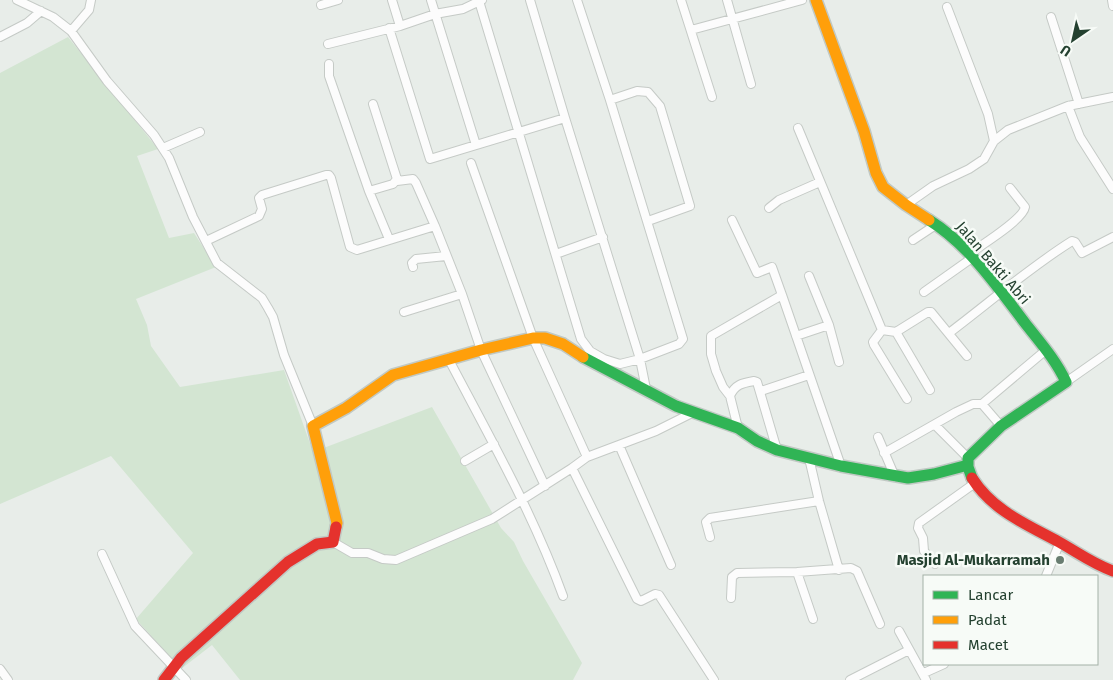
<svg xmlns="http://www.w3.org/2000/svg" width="1113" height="680" viewBox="0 0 1113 680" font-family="'Fira Sans',sans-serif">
	<rect width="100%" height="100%" fill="#e8ede9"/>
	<path fill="#d3e5d2" d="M 68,37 L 158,149 L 137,156 L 169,238 L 194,233 L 216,267 L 136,299 L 147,325 L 151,346 L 180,387 L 284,370 L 313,452 L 432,407 L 501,528 L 514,542 L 523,561 L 582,663 L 573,680 L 240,680 L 212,645 L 181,669 L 136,619 L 193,553 L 111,456 L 0,504 L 0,73 Z"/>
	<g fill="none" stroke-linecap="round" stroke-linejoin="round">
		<g stroke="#c5cac6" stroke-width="10">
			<path id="street" d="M 17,0 L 53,17 L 71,31 L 107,81 L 154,135 L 169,158 L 193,217 L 217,263 L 262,298 L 268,308 L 273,317 L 284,355 L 313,426
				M 392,0 L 400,26
				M 431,0 L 476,145
				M 530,0 L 565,118 L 640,359 L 646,389
				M 681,0 L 712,97
				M 727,0 L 751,84
				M 1112,0 L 1113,6
				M 479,1 L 581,339 L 590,351 L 604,359 L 620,364 L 640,359 L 679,344 L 683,339 L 610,100 L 577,0
				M 321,5 L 338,0
				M 947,7 L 988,114 L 994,141
				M 1051,17 L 1079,104
				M 389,28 L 430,159 L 565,118
				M 691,30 L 802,0
				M 71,31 L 89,10 L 91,0
				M 0,37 L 27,23 L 41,11
				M 328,44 L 400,26 L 435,14 L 463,9 L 482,0
				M 329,64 L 329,76 L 369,191 L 389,239
				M 610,100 L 637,91 L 648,92 L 660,106 L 690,206 L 648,221
				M 1068,106 L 1080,137 L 1113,189
				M 798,128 L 882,330 L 896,332 L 928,312 L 931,312 L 967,356
				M 163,148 L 200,132
				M 471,163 L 533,338 L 587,457
				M 397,181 L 413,179 L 416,183 L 435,226
				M 369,191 L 393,184 L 397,179 L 373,104
				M 906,205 L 933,186 L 969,169 L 984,159 L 994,141 L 1008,130 L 1068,106 L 1113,97
				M 769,208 L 779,200 L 820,182
				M 732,220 L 757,273 L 772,267 L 782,295 L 711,336 L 711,354 L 716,371 L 723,387 L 730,396 L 738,428
				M 913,240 L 937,224
				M 206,241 L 259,216 L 262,209 L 259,198 L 262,195 L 326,175 L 329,175 L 331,178 L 350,247 L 357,250 L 435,226 L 462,294 L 481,350 L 545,486
				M 556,254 L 603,237
				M 969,254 C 981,245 1023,220 1025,207 L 1010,188
				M 413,267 L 412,263 L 416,259 L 446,256
				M 809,276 L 829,325 L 839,362
				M 924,292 L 972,258
				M 782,295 L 841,466
				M 404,312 L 462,294
				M 882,330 L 873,342 L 874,345 L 907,399
				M 896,332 L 930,390
				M 949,333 C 990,302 1029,268 1072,241 L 1075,242 L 1082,253 L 1113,237
				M 796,336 L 829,325
				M 448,358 C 489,436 533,513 563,596
				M 1066,382 L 1113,349
				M 761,391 L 809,375
				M 730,396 C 735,384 743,383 754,381 L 757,382 L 777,450
				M 982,404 L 1001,426
				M 935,425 L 968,458
				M 878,437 L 895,477
				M 619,445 L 671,565
				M 884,453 L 956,412 L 973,404 L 982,404 L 1046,350
				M 809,458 L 819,501 L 839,570
				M 465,461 L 494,444
				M 572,468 L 637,599 L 641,601 L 655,594 L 659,595 L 714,680
				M 710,537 L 706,522 L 710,518 L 819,501
				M 333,542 L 352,553 L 368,553 L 383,559 L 396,560 L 492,519 L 572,468 L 587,457 L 656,431 L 692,413
				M 102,554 L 135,626 L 186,680
				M 935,564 L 924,551 L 923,538 L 918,528 L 919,523 L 975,483
				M 797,572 L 813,619
				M 1046,576 L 1060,542
				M 731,598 L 732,577 L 737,573 L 797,572 L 851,568 L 857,571 L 880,624
				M 899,631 L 926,680
				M 0,669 L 8,680
				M 924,673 L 944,664
				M 850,680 L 909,650"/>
		</g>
		<g stroke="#c1c9c4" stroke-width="14">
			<path id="fast" d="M 929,220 C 968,244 997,286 1025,323 C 1039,341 1056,360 1066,382 L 1001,426 L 968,458 L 968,467 L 972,478
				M 583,357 L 676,406 L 738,428 L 757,441 L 777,450 L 841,466 L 908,478 L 934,474 L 968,465"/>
		</g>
		<g stroke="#c1c9c4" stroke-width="14">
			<path id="slow" d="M 816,0 L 864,131 L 876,173 L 883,187 L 906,205 L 929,220
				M 336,527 L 337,523 L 313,426 L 346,408 L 393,375 L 481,350 L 533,338 L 545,338 L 563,344 L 583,357"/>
		</g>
		<g stroke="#c1c9c4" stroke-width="14">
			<path id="jam" d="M 972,478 C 993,511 1026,524 1059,542 C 1077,552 1093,564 1113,571
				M 164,680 L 181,658 L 288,562 L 317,544 L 333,542 L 336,527"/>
		</g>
		<use href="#street" stroke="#fcfcfc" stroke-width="8"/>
		<use href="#fast" stroke="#30b455" stroke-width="11"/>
		<use href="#slow" stroke="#ff9f0a" stroke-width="11"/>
		<use href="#jam" stroke="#e5322d" stroke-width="11"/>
	</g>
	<circle fill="#697d71" stroke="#f7fbf7" stroke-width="2" cx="1060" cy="560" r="5"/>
	<g text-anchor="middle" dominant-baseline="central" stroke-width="5" stroke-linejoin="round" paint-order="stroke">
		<g font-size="15" fill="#244130" stroke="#f7fbf7">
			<text transform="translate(993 263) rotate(49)">Jalan Bakti Abri</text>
		</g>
		<g font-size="15" font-weight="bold" fill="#244130" stroke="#f7fbf7" text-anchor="end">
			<text x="1050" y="560">Masjid Al-Mukarramah</text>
		</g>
	</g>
	<rect x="923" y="575" width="175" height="90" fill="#f7fbf7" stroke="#a3b1a7"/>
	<rect x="933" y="591" width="25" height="8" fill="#30b455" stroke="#a3b1a7"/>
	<text x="968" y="600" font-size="15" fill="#244130">Lancar</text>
	<rect x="933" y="616" width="25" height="8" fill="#ff9f0a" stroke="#a3b1a7"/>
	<text x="968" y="625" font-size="15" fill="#244130">Padat</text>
	<rect x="933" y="641" width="25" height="8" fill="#e5322d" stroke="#a3b1a7"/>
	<text x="968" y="650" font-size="15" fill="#244130">Macet</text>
	<g transform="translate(1073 40) rotate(214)" stroke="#f7fbf7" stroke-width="4" paint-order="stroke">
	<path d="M0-4L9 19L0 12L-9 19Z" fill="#244130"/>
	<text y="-8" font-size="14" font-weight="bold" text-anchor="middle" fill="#244130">U</text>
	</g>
</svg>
